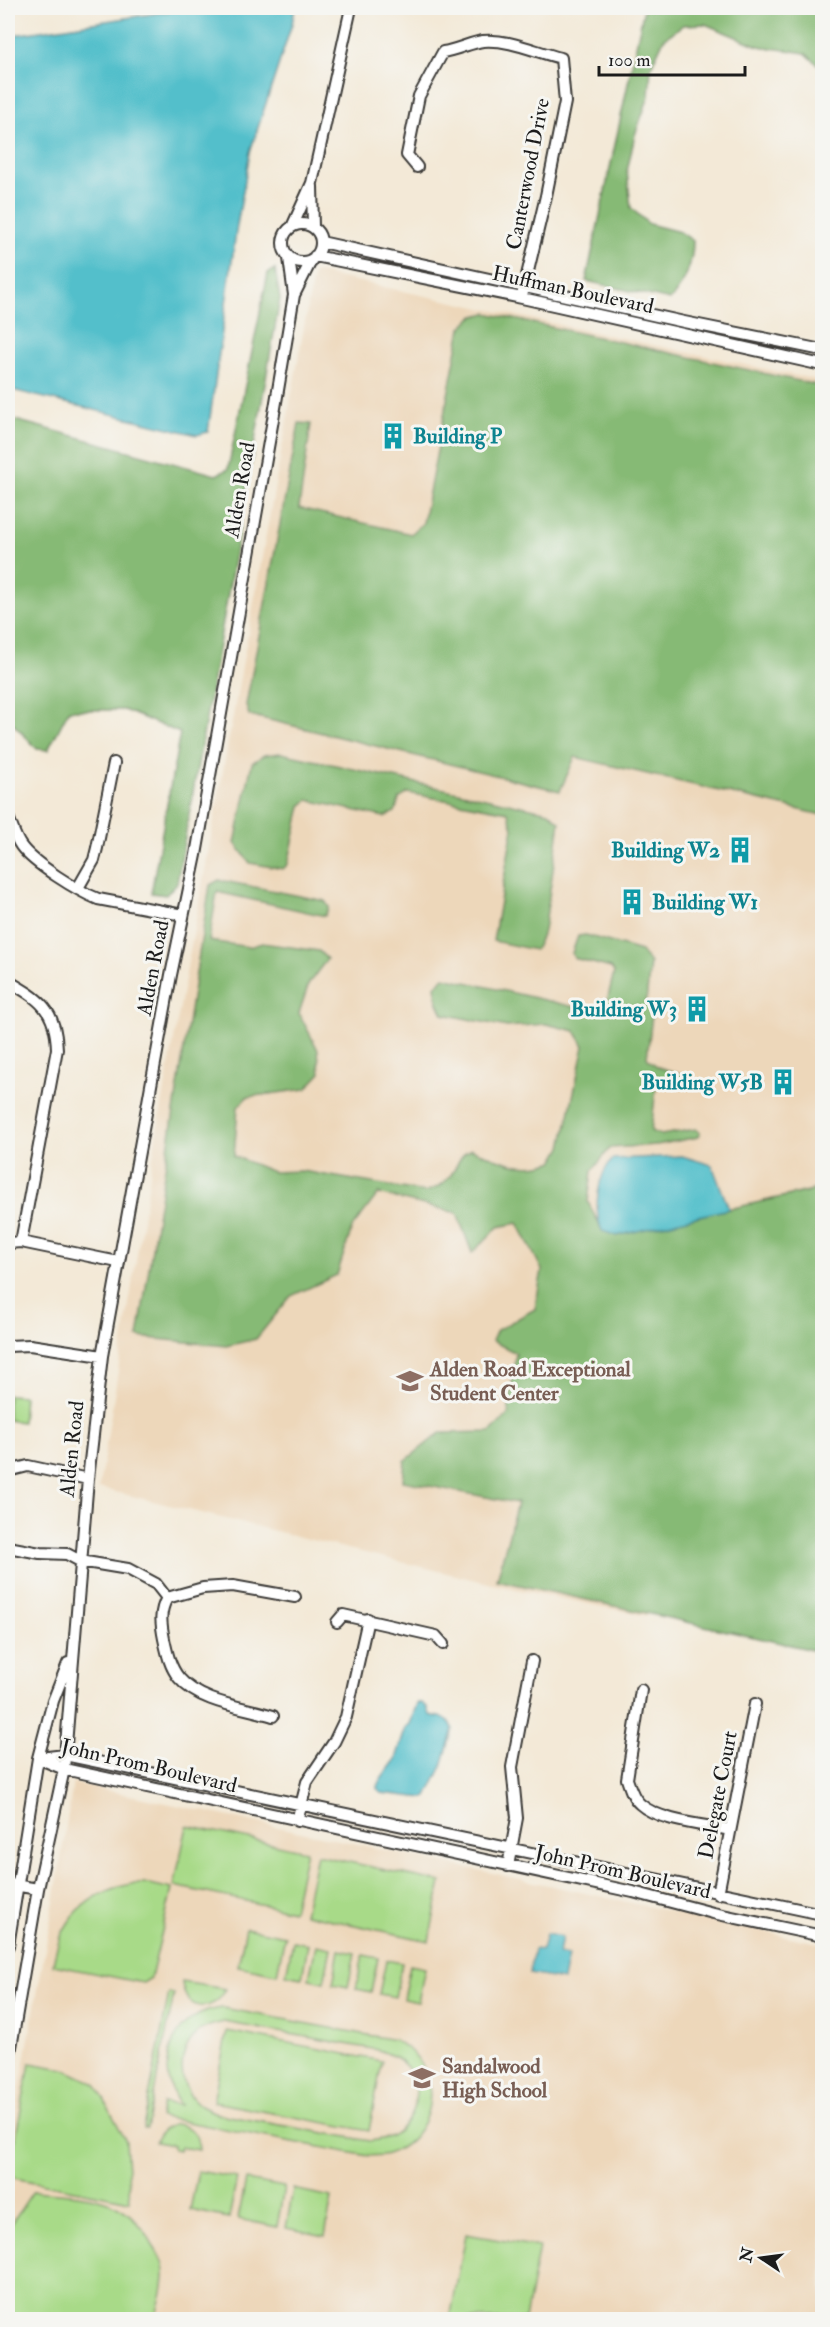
<svg xmlns="http://www.w3.org/2000/svg" width="830" height="2327" viewBox="0 0 830 2327" font-family="'IM FELL Double Pica',serif">
	<rect width="100%" height="100%" fill="#f6f6f2"/>
	<filter id="ink" filterUnits="userSpaceOnUse"><feTurbulence type="fractalNoise" baseFrequency=".0167" numOctaves="2"/><feDisplacementMap in="SourceGraphic" scale="12" xChannelSelector="R" yChannelSelector="G"/><feConvolveMatrix kernelMatrix="1 2 1 2 8 2 1 2 1" color-interpolation-filters="sRGB"/></filter>
	<filter id="wash" filterUnits="userSpaceOnUse"><feTurbulence type="fractalNoise" baseFrequency=".008" numOctaves="4" result="noise"/><feDisplacementMap in="SourceGraphic" scale="24" xChannelSelector="R" yChannelSelector="G"/><feGaussianBlur stdDeviation="1.35" result="paint"/><feColorMatrix in="noise" values="0 0 0 0 0 0 0 0 0 0 0 0 0 0 0 0 0 1.4 0 .05"/><feComposite in="paint" operator="in"/></filter>
	<g filter="url(#wash)">
		<rect width="100%" height="100%" fill="#f3e9d7"/>
		<path fill="#edd7ba" d="M 314,272 L 822,381 L 822,1237 L 729,1274 L 647,1616 L 496,1585 L 99,1488 L 156,1138 Z
			M 73,1783 L 822,1944 L 822,2319 L 8,2320 L 8,2153 L 54,1901 Z"/>
		<path fill="#a8da88" stroke="#627b52" stroke-width="1.5" fill-rule="evenodd" d="M 8,1395 L 24,1396 L 22,1422 L 8,1420 Z
			M 187,1826 L 306,1851 L 293,1911 L 174,1886 Z
			M 317,1855 L 441,1882 L 429,1941 L 304,1914 Z
			M 131,1884 L 150,1884 L 172,1889 L 151,1978 L 143,1983 L 53,1965 C 60,1919 86,1893 131,1884 Z
			M 246,1928 L 285,1936 L 277,1974 L 238,1966 Z
			M 293,1941 L 308,1944 L 302,1978 L 286,1975 Z
			M 316,1945 L 331,1948 L 324,1982 L 309,1979 Z
			M 339,1950 L 355,1953 L 348,1987 L 333,1984 Z
			M 363,1955 L 378,1958 L 371,1992 L 356,1989 Z
			M 386,1960 L 402,1963 L 395,1997 L 379,1994 Z
			M 410,1965 L 425,1968 L 418,2002 L 403,1999 Z
			M 182,1982 L 226,1989 C 213,2015 184,2011 182,1982 Z
			M 169,1993 L 174,1994 L 147,2128 L 143,2128 Z
			M 223,2008 L 395,2040 C 404,2046 414,2052 420,2062 C 442,2096 425,2142 387,2154 C 381,2156 374,2155 368,2156 L 160,2117 L 163,2103 L 180,2105 C 158,2074 166,2027 205,2012 C 210,2010 217,2009 223,2008 ZM 224,2022 L 378,2050 C 391,2054 406,2062 412,2075 C 422,2097 411,2127 389,2137 C 384,2139 376,2140 370,2141 L 218,2114 C 213,2111 206,2109 201,2106 C 177,2088 176,2053 198,2032 C 205,2026 215,2024 224,2022 Z
			M 227,2031 L 382,2061 L 369,2131 L 213,2102 Z
			M 30,2063 L 64,2069 L 96,2084 L 126,2141 L 130,2201 L 14,2178 L 9,2171 Z
			M 176,2124 C 192,2127 198,2134 199,2150 L 180,2147 L 179,2150 L 173,2149 L 173,2145 L 155,2142 C 160,2131 165,2127 176,2124 Z
			M 198,2171 L 237,2178 L 229,2218 L 190,2210 Z
			M 246,2180 L 284,2187 L 277,2227 L 238,2219 Z
			M 293,2189 L 332,2197 L 325,2236 L 286,2228 Z
			M 33,2191 C 83,2196 126,2192 152,2244 C 156,2250 161,2258 163,2265 C 167,2281 159,2303 155,2319 L 8,2319 L 8,2243 L 11,2224 Z
			M 466,2234 L 539,2247 L 525,2319 L 450,2319 Z"/>
		<path fill="#86ba74" stroke="#516b48" stroke-width="1.5" d="M 644,8 L 822,8 L 822,68 L 805,53 L 758,46 L 705,24 L 683,25 L 664,39 L 651,67 L 649,96 L 635,135 L 627,171 L 631,208 L 649,224 L 680,232 L 693,241 C 693,262 685,284 670,300 L 586,281 Z
			M 275,269 L 280,299 L 177,883 L 166,895 L 151,893 L 180,733 L 124,710 L 69,710 L 48,750 L 37,749 L 8,718 L 8,418 L 216,475 L 228,469 L 268,273 Z
			M 486,313 L 822,386 L 822,815 L 575,757 L 560,791 L 249,715 L 246,705 L 299,423 L 311,424 L 299,508 L 411,534 L 423,523 L 461,328 L 472,317 Z
			M 281,753 L 549,812 L 560,822 L 544,931 L 535,950 L 493,941 L 513,828 L 508,812 L 408,793 L 399,799 L 395,812 L 384,817 L 308,800 L 301,806 L 288,864 L 283,869 L 250,863 L 235,843 L 252,763 L 264,755 Z
			M 219,880 L 325,901 L 329,907 L 325,916 L 217,892 L 209,941 L 249,947 L 262,943 L 319,951 L 327,959 L 309,983 L 299,1013 L 318,1050 L 320,1074 L 306,1089 L 247,1097 L 238,1107 L 234,1156 L 273,1172 L 302,1171 L 425,1192 C 435,1189 444,1184 450,1176 C 459,1165 457,1156 471,1149 C 500,1160 524,1173 554,1161 L 562,1147 L 584,1046 L 575,1031 L 546,1024 L 507,1027 L 443,1014 L 438,1003 L 435,986 L 444,977 L 601,1013 L 605,1010 L 614,972 L 611,968 L 574,958 L 572,953 L 578,936 L 586,935 L 641,951 L 650,963 L 646,1003 L 652,1015 L 647,1058 L 658,1067 L 688,1076 L 691,1081 L 688,1084 L 657,1080 L 651,1131 L 661,1135 L 696,1129 L 700,1133 L 698,1137 L 657,1145 L 610,1148 L 592,1171 L 588,1202 L 602,1230 L 729,1209 L 822,1188 L 822,1652 L 497,1580 L 517,1503 L 403,1481 L 405,1461 L 440,1433 L 490,1432 L 508,1415 L 516,1353 L 492,1341 L 497,1330 L 535,1309 L 542,1270 L 518,1223 L 498,1227 L 472,1253 L 457,1213 L 378,1194 L 352,1228 L 337,1275 L 291,1296 L 256,1339 L 226,1346 L 138,1337 L 210,885 Z"/>
		<path fill="#52bfcb" stroke="#376e74" stroke-width="1.5" d="M 191,8 L 295,8 L 292,24 L 250,152 L 237,225 L 208,432 L 197,435 L 8,389 L 8,36 Z
			M 682,1156 L 712,1165 L 729,1209 L 617,1236 L 602,1231 C 593,1209 597,1175 613,1159 Z
			M 417,1703 L 422,1703 L 427,1707 L 430,1715 C 441,1718 450,1717 453,1729 L 442,1766 L 427,1797 L 424,1798 L 381,1793 L 378,1788 L 379,1782 L 396,1759 L 406,1727 L 410,1724 Z
			M 546,1934 L 562,1937 L 559,1953 L 568,1955 L 563,1980 L 529,1974 L 534,1949 L 542,1950 Z"/>
	</g>
	<g filter="url(#ink)">
		<g fill="none" stroke-linecap="round" stroke-linejoin="round">
			<g stroke="#3c3b38" stroke-width="14">
				<path id="minor" d="M 417,167 L 407,155 L 419,96 L 443,52 C 456,50 473,42 483,41 C 511,39 535,52 561,58 L 565,102 L 546,196 L 523,292
					M 312,186 L 313,227
					M283 243a19 19 0 1 1 38 0a19 19 0 1 1-38 0Z
					M 292,227 L 312,183 L 351,8
					M 321,242 L 684,322 L 822,350
					M 315,256 L 522,298 L 822,365
					M 294,295 L 312,259
					M 8,817 C 12,826 15,838 21,846 C 34,864 78,891 98,899 L 183,915
					M 78,888 L 94,860 L 97,848 L 114,763
					M 8,981 C 39,999 56,1009 57,1049 L 21,1242
					M 8,1243 L 21,1242 L 118,1262
					M 8,1346 L 30,1345 L 102,1356
					M 8,1471 L 28,1466 L 88,1479
					M 8,1547 L 40,1553 L 67,1554 L 80,1561 L 128,1569 L 156,1584 L 167,1598
					M 167,1598 C 159,1612 161,1624 164,1639 C 167,1653 170,1667 179,1678 C 200,1703 244,1707 273,1716
					M 167,1598 L 203,1588 L 233,1586 L 295,1597
					M 337,1622 L 343,1615 L 436,1636 L 443,1644
					M 641,1690 L 627,1779 C 630,1788 633,1798 640,1804 C 658,1821 705,1825 730,1830
					M 38,1758 L 64,1769 L 633,1892 L 713,1913 L 822,1936
					M 39,1758 L 65,1755 L 822,1914
					M 297,1821 L 307,1782 L 334,1742 L 346,1717 L 368,1619
					M 508,1866 L 517,1818 L 512,1767 L 532,1661
					M 8,1884 L 38,1889
					M 718,1894 L 755,1704
					M 8,1946 L 38,1758 L 53,1701 L 68,1663
					M 8,2065 L 38,1889 L 64,1769 L 88,1479 L 102,1356 L 171,975 L 196,855 L 275,408 L 294,295 L 289,258"/>
			</g>
			<use href="#minor" stroke="#fff" stroke-width="10"/>
		</g>
	</g>
	<defs>
		<g id="building-bare" transform="scale(2.07)"><path d="M-4-6H4V6H1V3H-1V6H-4ZM-2.5-4.3h1.7v1.8h-1.7ZM.8-4.3h1.7v1.8H.8ZM-2.5-1h1.7V.8h-1.7ZM.8-1h1.7V.8H.8Z" fill="#0f9aa8" stroke="#f6f6f2" stroke-width="2.5" paint-order="stroke"/></g>
		<g id="school-bare" transform="scale(2.07)"><path d="M0-5L7-2L0 1L-7-2ZM-4 1L0 2.5L4 1V4Q0 6-4 4Z" fill="#8d6e63" stroke="#f6f6f2" stroke-width="2.5" paint-order="stroke"/></g>
	</defs>
	<g fill-rule="evenodd">
		<use href="#building-bare" x="393" y="436"/>
		<use href="#building-bare" x="740" y="850"/>
		<use href="#building-bare" x="632" y="902"/>
		<use href="#building-bare" x="697" y="1009"/>
		<use href="#building-bare" x="783" y="1082"/>
		<use href="#school-bare" x="410" y="1381"/>
		<use href="#school-bare" x="422" y="2078"/>
	</g>
	<g text-anchor="middle" dominant-baseline="central" stroke-width="6" stroke-linejoin="round" paint-order="stroke">
		<g font-size="21" fill="#1c1c1c" stroke="#f6f6f2">
			<text transform="translate(528 174) rotate(-79)">Canterwood Drive</text>
			<text transform="translate(573 290) rotate(12)">Huffman Boulevard</text>
			<text transform="translate(240 490) rotate(-80)">Alden Road</text>
			<text transform="translate(153 968) rotate(-79)">Alden Road</text>
			<text transform="translate(72 1449) rotate(-84)">Alden Road</text>
			<text transform="translate(149 1766) rotate(13)">John Prom Boulevard</text>
			<text transform="translate(718 1795) rotate(-79)">Delegate Court</text>
			<text transform="translate(623 1872) rotate(13)">John Prom Boulevard</text>
		</g>
		<g font-size="21" font-weight="bold" fill="#0d838f" stroke="#f6f6f2" text-anchor="end">
			<text x="413" y="436" text-anchor="start">Building P</text>
			<text x="720" y="850">Building W2</text>
			<text x="652" y="902" text-anchor="start">Building W1</text>
			<text x="677" y="1009">Building W3</text>
			<text x="763" y="1082">Building W5B</text>
		</g>
		<g font-size="21" font-weight="bold" fill="#785e54" stroke="#f6f6f2" text-anchor="start">
			<text x="430" y="1369">Alden Road Exceptional<tspan x="430" dy="24">Student Center</tspan></text>
			<text x="442" y="2066">Sandalwood<tspan x="442" dy="24">High School</tspan></text>
		</g>
	</g>
	<rect width="830" height="2327" fill="none" stroke="#f6f6f2" stroke-width="30"/>
	<g transform="translate(761 2258) rotate(283)" stroke="#f6f6f2" stroke-width="4.5" paint-order="stroke">
	<path d="M0-4.5L10 22L0 15L-10 22Z" fill="#1c1c1c"/>
	<text y="-9" font-size="16" font-weight="bold" text-anchor="middle" fill="#1c1c1c">N</text>
	</g>
	<path d="M599 66v9h146v-9" fill="none" stroke="#1c1c1c" stroke-width="3"/>
	<text x="608" y="66" font-size="18" fill="#1c1c1c" stroke="#f6f6f2" stroke-width="4.5" paint-order="stroke">100 m</text>
</svg>
